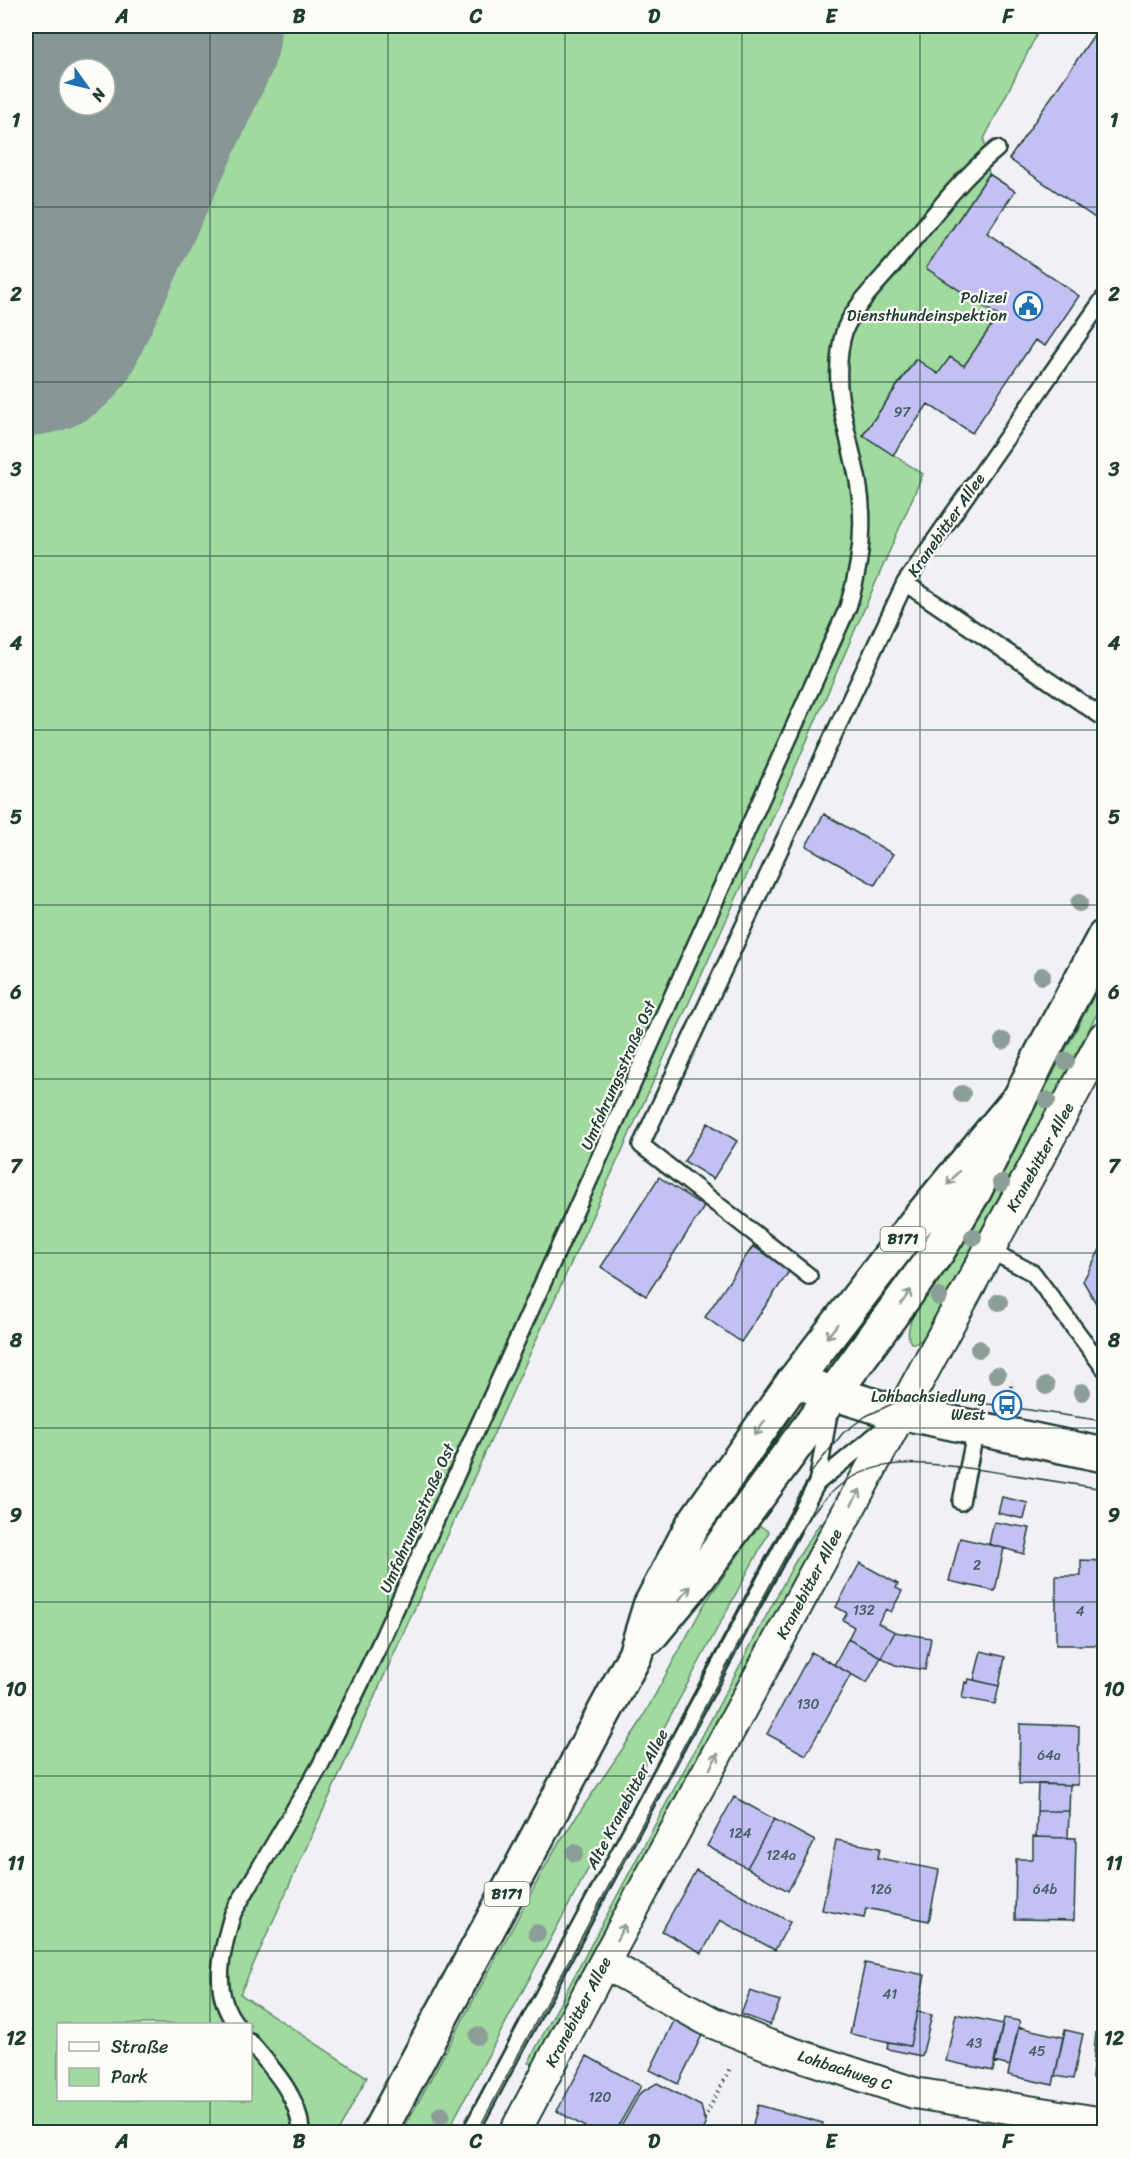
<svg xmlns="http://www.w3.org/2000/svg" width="1130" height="2158" viewBox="0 0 1130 2158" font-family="Sriracha,sans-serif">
	<rect width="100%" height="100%" fill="#f1f0f6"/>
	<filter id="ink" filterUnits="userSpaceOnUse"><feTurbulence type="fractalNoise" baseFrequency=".0167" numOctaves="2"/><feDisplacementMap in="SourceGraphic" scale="12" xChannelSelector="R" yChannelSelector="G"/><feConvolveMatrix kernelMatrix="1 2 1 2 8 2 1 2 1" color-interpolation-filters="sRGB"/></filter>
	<g filter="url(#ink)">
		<path fill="#a0da9f" stroke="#608c6a" stroke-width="1.5" fill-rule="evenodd" d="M 26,26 L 1041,26 L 984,139 L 989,174 L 926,267 L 998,316 L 964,366 L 938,374 L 915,359 L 863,435 L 923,474 L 788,784 L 240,1994 L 367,2077 L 338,2132 L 26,2132 ZM 69,69 L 105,69 L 105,105 L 69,105 ZM 58,2024 L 250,2024 L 250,2100 L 58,2100 Z
			M 1104,977 L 1104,1001 L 923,1338 L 917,1343 L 911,1343 C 897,1325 941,1269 952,1252 C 1008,1163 1055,1069 1104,977 Z
			M 820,1523 L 827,1526 L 536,2064 L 528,2063 L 795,1562 Z
			M 759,1525 L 769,1532 L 447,2132 L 402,2132 L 556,1847 L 638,1726 L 705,1603 Z"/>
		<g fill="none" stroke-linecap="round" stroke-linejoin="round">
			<path stroke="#889695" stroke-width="240" d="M 26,316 L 161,26"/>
		</g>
		<path fill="#c3c1f3" stroke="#1f3d34" stroke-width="1.5" d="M 1100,26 L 1104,26 L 1104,224 L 1009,159 Z
			M 989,174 L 1015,191 L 987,233 L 1079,296 L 1045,346 L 1035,340 L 972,433 L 928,404 L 893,455 L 863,435 L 916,359 L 938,374 L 950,357 L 964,366 L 998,316 L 926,268 Z
			M 824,814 L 893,854 L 875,885 L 806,846 Z
			M 708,1123 L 737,1141 L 713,1179 L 684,1161 Z
			M 659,1177 L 704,1207 L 646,1296 L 601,1267 Z
			M 1104,1242 L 1104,1317 L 1083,1281 Z
			M 753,1246 L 790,1270 L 741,1342 L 705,1317 Z
			M 1002,1497 L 1028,1503 L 1024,1519 L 998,1513 Z
			M 994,1522 L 1030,1528 L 1024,1554 L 989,1544 Z
			M 960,1538 L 1004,1548 L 995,1591 L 949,1581 Z
			M 1081,1560 L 1104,1561 L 1104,1645 L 1056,1645 L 1056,1576 L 1081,1576 Z
			M 860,1563 L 898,1584 L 896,1588 L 902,1591 L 891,1612 L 886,1609 L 878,1623 L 895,1632 L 881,1657 L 848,1639 L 854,1627 L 843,1620 L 847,1613 L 836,1607 Z
			M 895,1632 L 931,1638 L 925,1670 L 895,1665 L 881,1657 Z
			M 848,1639 L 881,1657 L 867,1683 L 834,1665 Z
			M 981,1651 L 1005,1657 L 999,1686 L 974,1680 Z
			M 811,1652 L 851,1674 L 806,1755 L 767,1734 Z
			M 969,1679 L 999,1686 L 995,1704 L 962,1698 L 965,1682 L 968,1683 Z
			M 1020,1724 L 1079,1726 L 1078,1785 L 1019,1784 Z
			M 1038,1784 L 1070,1785 L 1069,1811 L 1037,1811 Z
			M 734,1797 L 774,1819 L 747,1868 L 707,1846 Z
			M 1037,1811 L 1069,1811 L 1068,1838 L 1036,1837 Z
			M 774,1819 L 815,1841 L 788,1891 L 747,1868 Z
			M 1033,1837 L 1076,1838 L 1074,1920 L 1015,1919 L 1016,1859 L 1033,1859 Z
			M 836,1840 L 880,1848 L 878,1858 L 939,1870 L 929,1921 L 866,1908 L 864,1918 L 822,1910 Z
			M 696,1870 L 790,1922 L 775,1950 L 720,1920 L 702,1953 L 662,1931 Z
			M 865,1963 L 925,1975 L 910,2046 L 850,2034 Z
			M 750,1991 L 780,2001 L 770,2025 L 741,2014 Z
			M 917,2012 L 932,2015 L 922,2056 L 887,2049 L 888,2042 L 910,2046 Z
			M 956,2014 L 1003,2024 L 993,2071 L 946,2061 Z
			M 677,2015 L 705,2029 L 678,2084 L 650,2070 Z
			M 1004,2018 L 1020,2021 L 1010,2066 L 994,2062 Z
			M 1018,2027 L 1063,2037 L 1053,2085 L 1008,2075 Z
			M 1065,2030 L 1083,2034 L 1073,2079 L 1055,2076 Z
			M 1096,2032 L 1104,2032 L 1104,2079 L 1092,2078 Z
			M 587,2056 L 641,2086 L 615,2132 L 582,2132 L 585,2127 L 557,2111 Z
			M 657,2083 L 701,2106 L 706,2125 L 702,2132 L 618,2132 L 640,2093 Z
			M 758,2105 L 823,2123 L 820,2132 L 751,2132 Z"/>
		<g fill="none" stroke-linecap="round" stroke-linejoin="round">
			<g stroke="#1f3d34" stroke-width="20">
				<path id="service" d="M 1104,298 L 905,583 L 1104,718
					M 989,1250 L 1033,1273 L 1104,1368
					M 809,1276 L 641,1145 L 905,583
					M 817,1483 L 884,1428
					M 961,1502 L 976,1429
					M 236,2024 C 210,1992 222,1949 233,1913 L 320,1766 L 378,1648 L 848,607 C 861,565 866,524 858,481 C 852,450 842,419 839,388 C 838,369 839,346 845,329 C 855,305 878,283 894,264 C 926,225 957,181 997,149
					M 250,2042 C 272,2068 300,2097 301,2132
					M 470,2132 L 817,1483 L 829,1413"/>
			</g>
			<g stroke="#1f3d34" stroke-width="34">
				<path id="minor" d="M 604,1963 L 711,2022 L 768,2045 L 914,2093 L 1104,2123
					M 515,2132 L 604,1963 L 1104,1037"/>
			</g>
			<g stroke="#1f3d34" stroke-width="38">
				<path id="tertiary" d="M 794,1381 L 881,1408 L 1104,1455"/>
			</g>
			<g stroke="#1f3d34" stroke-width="38">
				<path id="primary" d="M 649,1637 L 698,1578 L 938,1251 L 975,1190 L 1042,1053 L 1104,937
					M 379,2132 L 635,1655 L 650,1606 L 692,1526 L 794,1381 L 914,1225 L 1017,1101"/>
			</g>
			<path stroke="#1f3d34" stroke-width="4" stroke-dasharray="1.5 4.5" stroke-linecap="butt" d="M 1010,1393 L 1012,1381
				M 1103,1406 L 1104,1399
				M 704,2119 L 731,2066"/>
			<use href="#service" stroke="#fdfcf7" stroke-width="15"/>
			<use href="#minor" stroke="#fdfcf7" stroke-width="30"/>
			<use href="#tertiary" stroke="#fdfcf7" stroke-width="33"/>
			<use href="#primary" stroke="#fdfcf7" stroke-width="33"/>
			<path stroke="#1f3d34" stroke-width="1.5" d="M 461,2132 L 785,1521 L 813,1470 L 843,1433 L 866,1416 L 894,1403 L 919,1398 L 954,1399 L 1104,1421
				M 477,2132 L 792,1544 C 843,1456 890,1457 982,1470 C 1023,1476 1064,1483 1104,1489"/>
		</g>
		<g fill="#8c9f97">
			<circle cx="1079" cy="903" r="9"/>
			<circle cx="1042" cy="976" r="9"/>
			<circle cx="1003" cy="1041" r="9"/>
			<circle cx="1066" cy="1061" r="9"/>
			<circle cx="962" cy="1094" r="9"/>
			<circle cx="1047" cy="1100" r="9"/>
			<circle cx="1001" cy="1183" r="9"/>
			<circle cx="973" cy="1237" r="9"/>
			<circle cx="939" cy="1297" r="9"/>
			<circle cx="999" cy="1302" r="9"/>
			<circle cx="979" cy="1349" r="9"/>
			<circle cx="997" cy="1375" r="9"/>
			<circle cx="1046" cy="1386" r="9"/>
			<circle cx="1082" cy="1392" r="9"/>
			<circle cx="575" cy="1853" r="9"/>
			<circle cx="537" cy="1933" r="9"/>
			<circle cx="478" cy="2036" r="9"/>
			<circle cx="441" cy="2115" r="9"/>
		</g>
		<defs><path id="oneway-shaft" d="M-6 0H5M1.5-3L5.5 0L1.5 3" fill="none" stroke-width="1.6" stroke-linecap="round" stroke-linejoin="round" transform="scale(1.5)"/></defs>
		<g stroke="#8e9c96">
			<use href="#oneway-shaft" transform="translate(953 1178) rotate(130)"/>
			<use href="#oneway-shaft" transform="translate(906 1297) rotate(-55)"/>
			<use href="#oneway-shaft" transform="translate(832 1331) rotate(128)"/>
			<use href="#oneway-shaft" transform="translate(760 1428) rotate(125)"/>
			<use href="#oneway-shaft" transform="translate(856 1497) rotate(-61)"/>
			<use href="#oneway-shaft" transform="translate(685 1593) rotate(-50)"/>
			<use href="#oneway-shaft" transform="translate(714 1761) rotate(-62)"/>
			<use href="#oneway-shaft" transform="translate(621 1932) rotate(-61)"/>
		</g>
	</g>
	<path fill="none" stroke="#1f3d34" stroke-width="1.5" stroke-opacity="0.55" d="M 210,26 L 210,2024M 388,26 L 388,2132M 565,26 L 565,2132M 742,26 L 742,2132M 920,26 L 920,2132M 26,207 L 1104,207M 26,382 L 1104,382M 26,556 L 1104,556M 26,730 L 1104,730M 26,905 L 1104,905M 26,1079 L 1104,1079M 26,1253 L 1104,1253M 26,1428 L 1104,1428M 26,1602 L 1104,1602M 26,1776 L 1104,1776M 26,1951 L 1104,1951M 210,2100 L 210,2132"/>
	<defs>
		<g id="civic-ring" transform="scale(1.5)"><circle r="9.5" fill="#fdfcf7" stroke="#1f6fb2" stroke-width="1.5"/><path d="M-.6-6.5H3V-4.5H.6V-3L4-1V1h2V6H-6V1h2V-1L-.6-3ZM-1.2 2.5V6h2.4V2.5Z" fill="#1f6fb2"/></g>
		<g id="bus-ring" transform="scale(1.5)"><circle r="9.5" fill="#fdfcf7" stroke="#1f6fb2" stroke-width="1.5"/><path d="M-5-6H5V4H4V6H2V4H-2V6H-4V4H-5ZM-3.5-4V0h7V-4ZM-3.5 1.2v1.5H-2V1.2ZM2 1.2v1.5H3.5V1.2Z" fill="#1f6fb2"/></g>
	</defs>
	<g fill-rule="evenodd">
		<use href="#civic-ring" x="1028" y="306"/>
		<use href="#bus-ring" x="1007" y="1405"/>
	</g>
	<g text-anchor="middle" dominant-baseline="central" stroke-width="4.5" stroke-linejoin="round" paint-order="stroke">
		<g font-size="14" fill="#485e64">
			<text x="902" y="412">97</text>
			<text x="977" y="1565">2</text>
			<text x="864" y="1610">132</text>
			<text x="1080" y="1611">4</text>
			<text x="808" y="1704">130</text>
			<text x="1049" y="1755">64a</text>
			<text x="740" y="1833">124</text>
			<text x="781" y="1855">124a</text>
			<text x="881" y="1889">126</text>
			<text x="1045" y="1889">64b</text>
			<text x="890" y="1994">41</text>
			<text x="974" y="2043">43</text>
			<text x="1037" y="2051">45</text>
			<text x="600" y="2097">120</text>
		</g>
		<g fill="#fdfcf7" stroke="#62766e" stroke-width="1.5">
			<rect x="880.5" y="1227" width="45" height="24" rx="4.5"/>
			<rect x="484.5" y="1882" width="45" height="24" rx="4.5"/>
		</g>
		<g font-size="15" font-weight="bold" fill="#1f3d34">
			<text x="903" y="1239">B171</text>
			<text x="507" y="1894">B171</text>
		</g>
		<g font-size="16" fill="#1f3d34" stroke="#fdfcf7" text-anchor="end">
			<text x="1007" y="297">Polizei<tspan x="1007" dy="18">Diensthundeinspektion</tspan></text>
			<text x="986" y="1396">Lohbachsiedlung<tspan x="986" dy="18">West</tspan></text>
		</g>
		<g font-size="16" fill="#1f3d34" stroke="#fdfcf7">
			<text transform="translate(946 525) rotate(-55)">Kranebitter Allee</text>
			<text transform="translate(618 1075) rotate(-66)">Umfahrungsstraße Ost</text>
			<text transform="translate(1040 1157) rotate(-61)">Kranebitter Allee</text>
			<text transform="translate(417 1518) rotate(-66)">Umfahrungsstraße Ost</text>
			<text transform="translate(809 1584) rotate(-62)">Kranebitter Allee</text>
			<text transform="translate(627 1799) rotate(-62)">Alte Kranebitter Allee</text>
			<text transform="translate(578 2012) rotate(-62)">Kranebitter Allee</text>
			<text transform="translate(845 2070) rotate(18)">Lohbachweg C</text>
		</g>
	</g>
	<rect width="1130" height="2158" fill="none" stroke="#fdfcf7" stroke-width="66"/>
	<rect x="57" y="2023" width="195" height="78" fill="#fdfcf7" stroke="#a4b0a9" stroke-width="1.5"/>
	<rect x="69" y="2042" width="30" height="9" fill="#fdfcf7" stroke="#a4b0a9" stroke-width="1.5"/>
	<text x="111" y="2053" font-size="18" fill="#1f3d34">Straße</text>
	<rect x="69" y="2068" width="30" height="18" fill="#a0da9f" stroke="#a4b0a9" stroke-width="1.5"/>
	<text x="111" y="2083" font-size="18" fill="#1f3d34">Park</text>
	<g transform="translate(87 87) rotate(124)"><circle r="28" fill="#fdfcf7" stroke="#a4b0a9" stroke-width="1.5"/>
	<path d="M0-4.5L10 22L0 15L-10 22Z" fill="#1f6fb2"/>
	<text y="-9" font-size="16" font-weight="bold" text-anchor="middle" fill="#1f3d34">N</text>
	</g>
	<rect x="33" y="33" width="1064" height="2092" fill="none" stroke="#1f3d34" stroke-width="2"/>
	<g font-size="20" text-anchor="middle" font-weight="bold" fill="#1f3d34">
		<text x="122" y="23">A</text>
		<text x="299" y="23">B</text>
		<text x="476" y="23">C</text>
		<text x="654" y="23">D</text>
		<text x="831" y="23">E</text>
		<text x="1008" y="23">F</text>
		<text x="16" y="127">1</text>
		<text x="1114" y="127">1</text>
		<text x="16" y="301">2</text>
		<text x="1114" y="301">2</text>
		<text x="16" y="476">3</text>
		<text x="1114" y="476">3</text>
		<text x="16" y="650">4</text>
		<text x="1114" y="650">4</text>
		<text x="16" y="824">5</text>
		<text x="1114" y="824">5</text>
		<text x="16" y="999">6</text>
		<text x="1114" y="999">6</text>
		<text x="16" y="1173">7</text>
		<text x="1114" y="1173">7</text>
		<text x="16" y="1347">8</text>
		<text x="1114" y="1347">8</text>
		<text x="16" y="1522">9</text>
		<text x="1114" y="1522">9</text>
		<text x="16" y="1696">10</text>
		<text x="1114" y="1696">10</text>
		<text x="16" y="1870">11</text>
		<text x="1114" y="1870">11</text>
		<text x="16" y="2045">12</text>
		<text x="1114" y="2045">12</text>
		<text x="122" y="2148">A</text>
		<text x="299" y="2148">B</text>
		<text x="476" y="2148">C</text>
		<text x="654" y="2148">D</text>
		<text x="831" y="2148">E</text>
		<text x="1008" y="2148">F</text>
	</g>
</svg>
